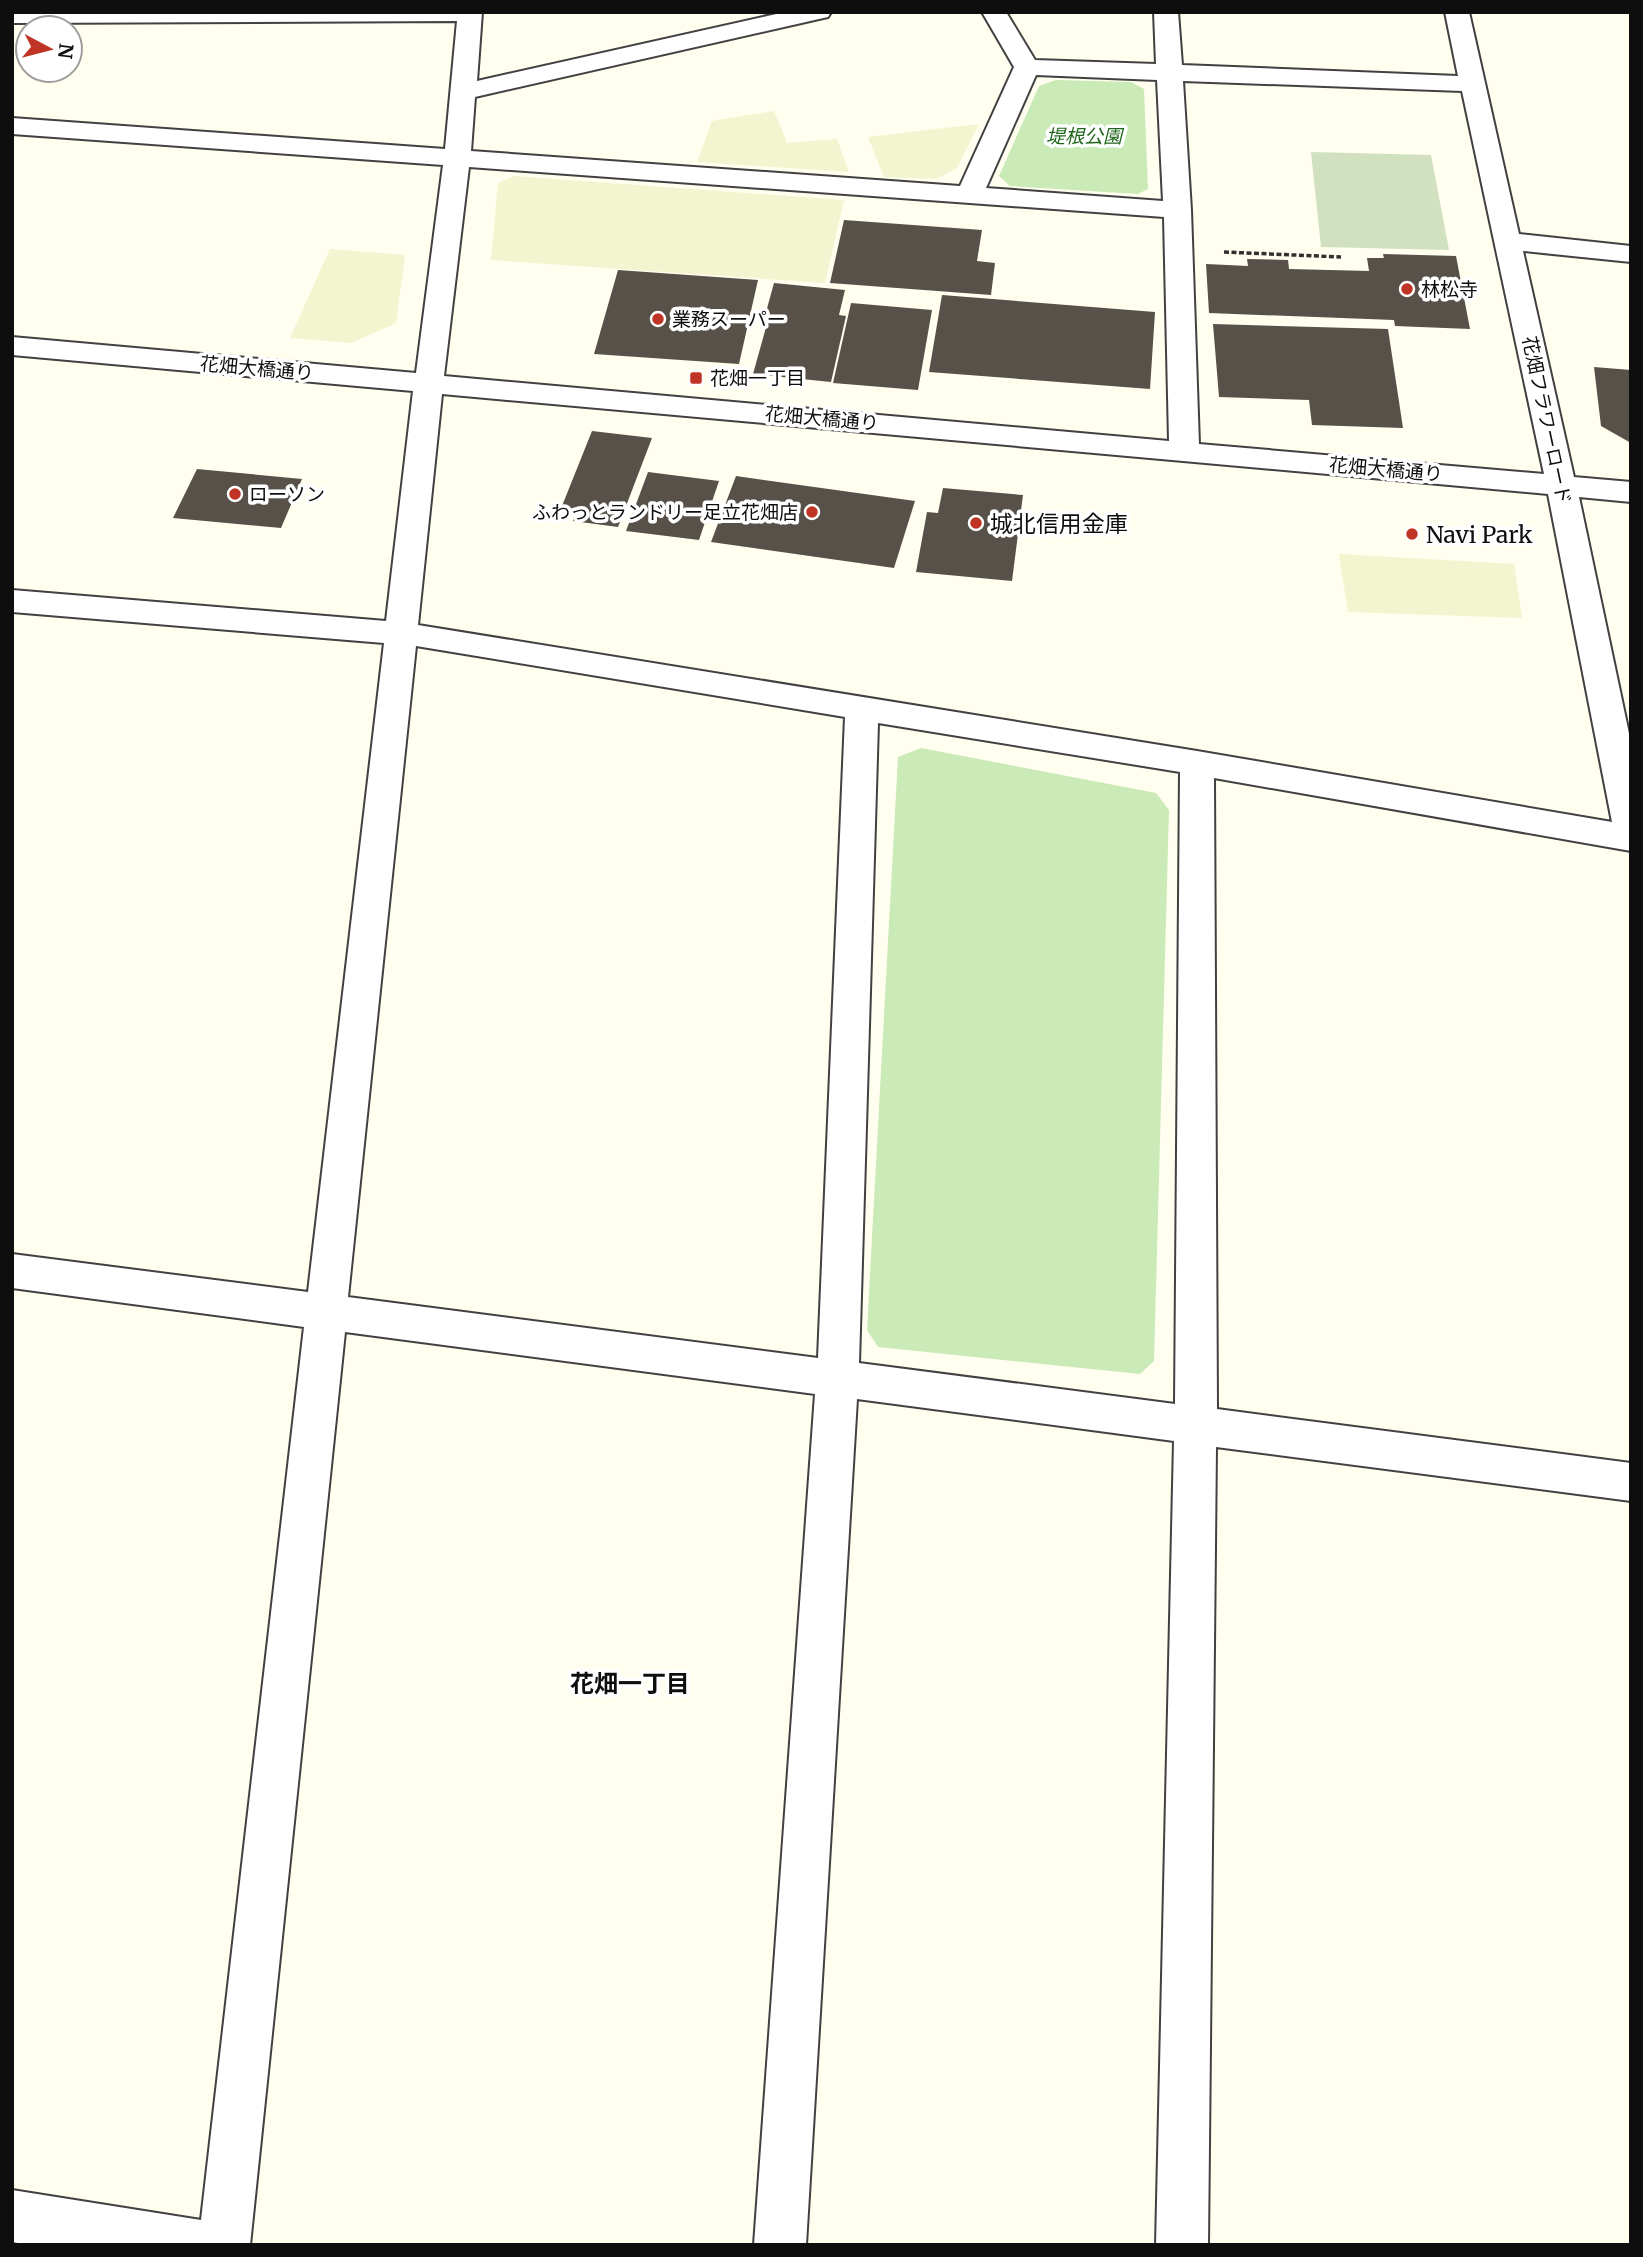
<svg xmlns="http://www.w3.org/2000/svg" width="1643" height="2257" viewBox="0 0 1643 2257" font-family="Merriweather,'Noto Sans JP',serif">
	<rect width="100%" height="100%" fill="#fffeef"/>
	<path fill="#f2f5cf" d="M 774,111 L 787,143 L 837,139 L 849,172 L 697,162 L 712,121 Z
		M 979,124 L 957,168 L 936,179 L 884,177 L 868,137 Z
		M 514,176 L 844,200 L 825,283 L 491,260 L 498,183 Z
		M 330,249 L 405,255 L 396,323 L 351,343 L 290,338 Z
		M 1339,554 L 1514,564 L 1522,618 L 1348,612 Z"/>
	<path fill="#caeab8" d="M 1056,80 L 1131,82 L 1144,89 L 1148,189 L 1138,194 L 1010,186 L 999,176 L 1039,86 Z
		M 921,748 L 1156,793 L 1169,810 L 1154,1361 L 1140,1374 L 878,1347 L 867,1330 L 898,757 Z"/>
	<path fill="#d1e1c0" d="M 1311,152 L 1431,155 L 1449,250 L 1321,247 Z"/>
	<path fill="#57514a" d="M 844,220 L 982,230 L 977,261 L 995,263 L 991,295 L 830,283 Z
		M 1383,254 L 1456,256 L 1470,329 L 1395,326 L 1394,320 L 1209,313 L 1206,264 L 1248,266 L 1247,259 L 1288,260 L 1289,269 L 1369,271 L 1367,258 L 1384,258 Z
		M 618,270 L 758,280 L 739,364 L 594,354 Z
		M 774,283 L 845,290 L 839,315 L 846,316 L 831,382 L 753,374 L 770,313 L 766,312 Z
		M 942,295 L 1155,312 L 1150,389 L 929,372 Z
		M 851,303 L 932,310 L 918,390 L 833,383 Z
		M 1213,324 L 1388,329 L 1403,428 L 1312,425 L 1309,400 L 1219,397 Z
		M 1594,367 L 1631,370 L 1631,443 L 1601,426 Z
		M 592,431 L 652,438 L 618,527 L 573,521 L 576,513 L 560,511 Z
		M 197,469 L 302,479 L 281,528 L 173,518 Z
		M 648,472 L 719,481 L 699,540 L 626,531 Z
		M 736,476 L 915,501 L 894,568 L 711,542 Z
		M 943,488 L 1023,495 L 1012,581 L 916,572 L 927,512 L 938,513 Z"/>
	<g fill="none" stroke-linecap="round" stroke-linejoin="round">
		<g stroke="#414141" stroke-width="4">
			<path id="minor" d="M 12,12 L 482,12 L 477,81 L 785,12 L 831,12 L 828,17 L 819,19 L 475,97 L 471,151 L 960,186 L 1014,67 L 982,12 L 1006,12 L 1035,60 L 1156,64 L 1154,12 L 1178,12 L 1182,65 L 1458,76 L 1445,12 L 1469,12 L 1519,234 L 1631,246 L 1631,262 L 1523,251 L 1574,477 L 1631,482 L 1631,502 L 1579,497 L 1631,743 L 1631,851 L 1214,778 L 1217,1409 L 1631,1463 L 1631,1501 L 1216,1447 L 1208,2245 L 1156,2245 L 1174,1441 L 857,1399 L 806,2245 L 754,2245 L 815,1394 L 345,1332 L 250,2245 L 29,2245 L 12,2242 L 12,2190 L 201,2220 L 304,1327 L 12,1288 L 12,1254 L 308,1292 L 384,643 L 12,612 L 12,590 L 386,621 L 413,391 L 12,355 L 12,337 L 416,373 L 443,165 L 12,134 L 12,118 L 445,149 L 457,21 L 13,23 ZM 1036,75 L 1157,80 L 1163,201 L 986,188 ZM 1183,81 L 1462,91 L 1544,474 L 1199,444 L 1191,210 ZM 469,167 L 1164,217 L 1169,441 L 444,376 ZM 442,394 L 1548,494 L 1612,822 L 1197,751 L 418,625 ZM 416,646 L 845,717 L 818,1358 L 348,1297 ZM 878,723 L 1180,772 L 1175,1404 L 859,1363 Z"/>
		</g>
		<path stroke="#303030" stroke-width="3.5" stroke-dasharray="5 2.5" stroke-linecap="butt" d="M 1224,252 L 1341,257"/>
		<use href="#minor" fill="#fff" fill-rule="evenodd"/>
	</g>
	<g fill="#bf3424" stroke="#fff" stroke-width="2.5">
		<circle cx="1407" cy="289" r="7"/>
		<circle cx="658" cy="319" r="7"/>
		<rect x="689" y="371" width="14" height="14" rx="3.5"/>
		<circle cx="235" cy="494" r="7"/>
		<circle cx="812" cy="512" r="7"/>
		<circle cx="976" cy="523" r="7"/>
		<circle cx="1412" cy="534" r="7"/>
	</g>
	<g text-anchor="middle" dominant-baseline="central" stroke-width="7" stroke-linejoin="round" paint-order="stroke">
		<g font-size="19" font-style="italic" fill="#21661d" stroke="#fff">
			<text x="1084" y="136">堤根公園</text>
		</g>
		<g font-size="19" fill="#0e0e0e" stroke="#fff" text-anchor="start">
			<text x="1421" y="289">林松寺</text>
			<text x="672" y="319">業務スーパー</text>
			<text x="710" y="378">花畑一丁目</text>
			<text x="249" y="494">ローソン</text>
			<text x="798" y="512" text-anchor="end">ふわっとランドリー足立花畑店</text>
		</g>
		<g font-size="19" fill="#0e0e0e" stroke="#fff">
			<text transform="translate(257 368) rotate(5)">花畑大橋通り</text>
			<text transform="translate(822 418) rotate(5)">花畑大橋通り</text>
			<text transform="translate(1547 420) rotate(78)">花畑フラワーロード</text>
			<text transform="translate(1386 469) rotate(5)">花畑大橋通り</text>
		</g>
		<g font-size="23" fill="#0e0e0e" stroke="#fff" text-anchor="start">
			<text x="990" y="523">城北信用金庫</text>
			<text x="1426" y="534">Navi Park</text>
		</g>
		<g font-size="24" font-weight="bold" fill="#0e0e0e" stroke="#fff">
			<text x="630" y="1683">花畑一丁目</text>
		</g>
	</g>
	<rect width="1643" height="2257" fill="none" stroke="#0e0e0e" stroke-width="28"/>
	<g transform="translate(49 49) rotate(97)"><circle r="33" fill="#ffffff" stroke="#9f9f9f" stroke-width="2"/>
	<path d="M0-5L12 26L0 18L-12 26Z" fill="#bf3424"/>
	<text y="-10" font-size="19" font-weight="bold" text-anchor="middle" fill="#0e0e0e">N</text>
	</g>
</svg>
